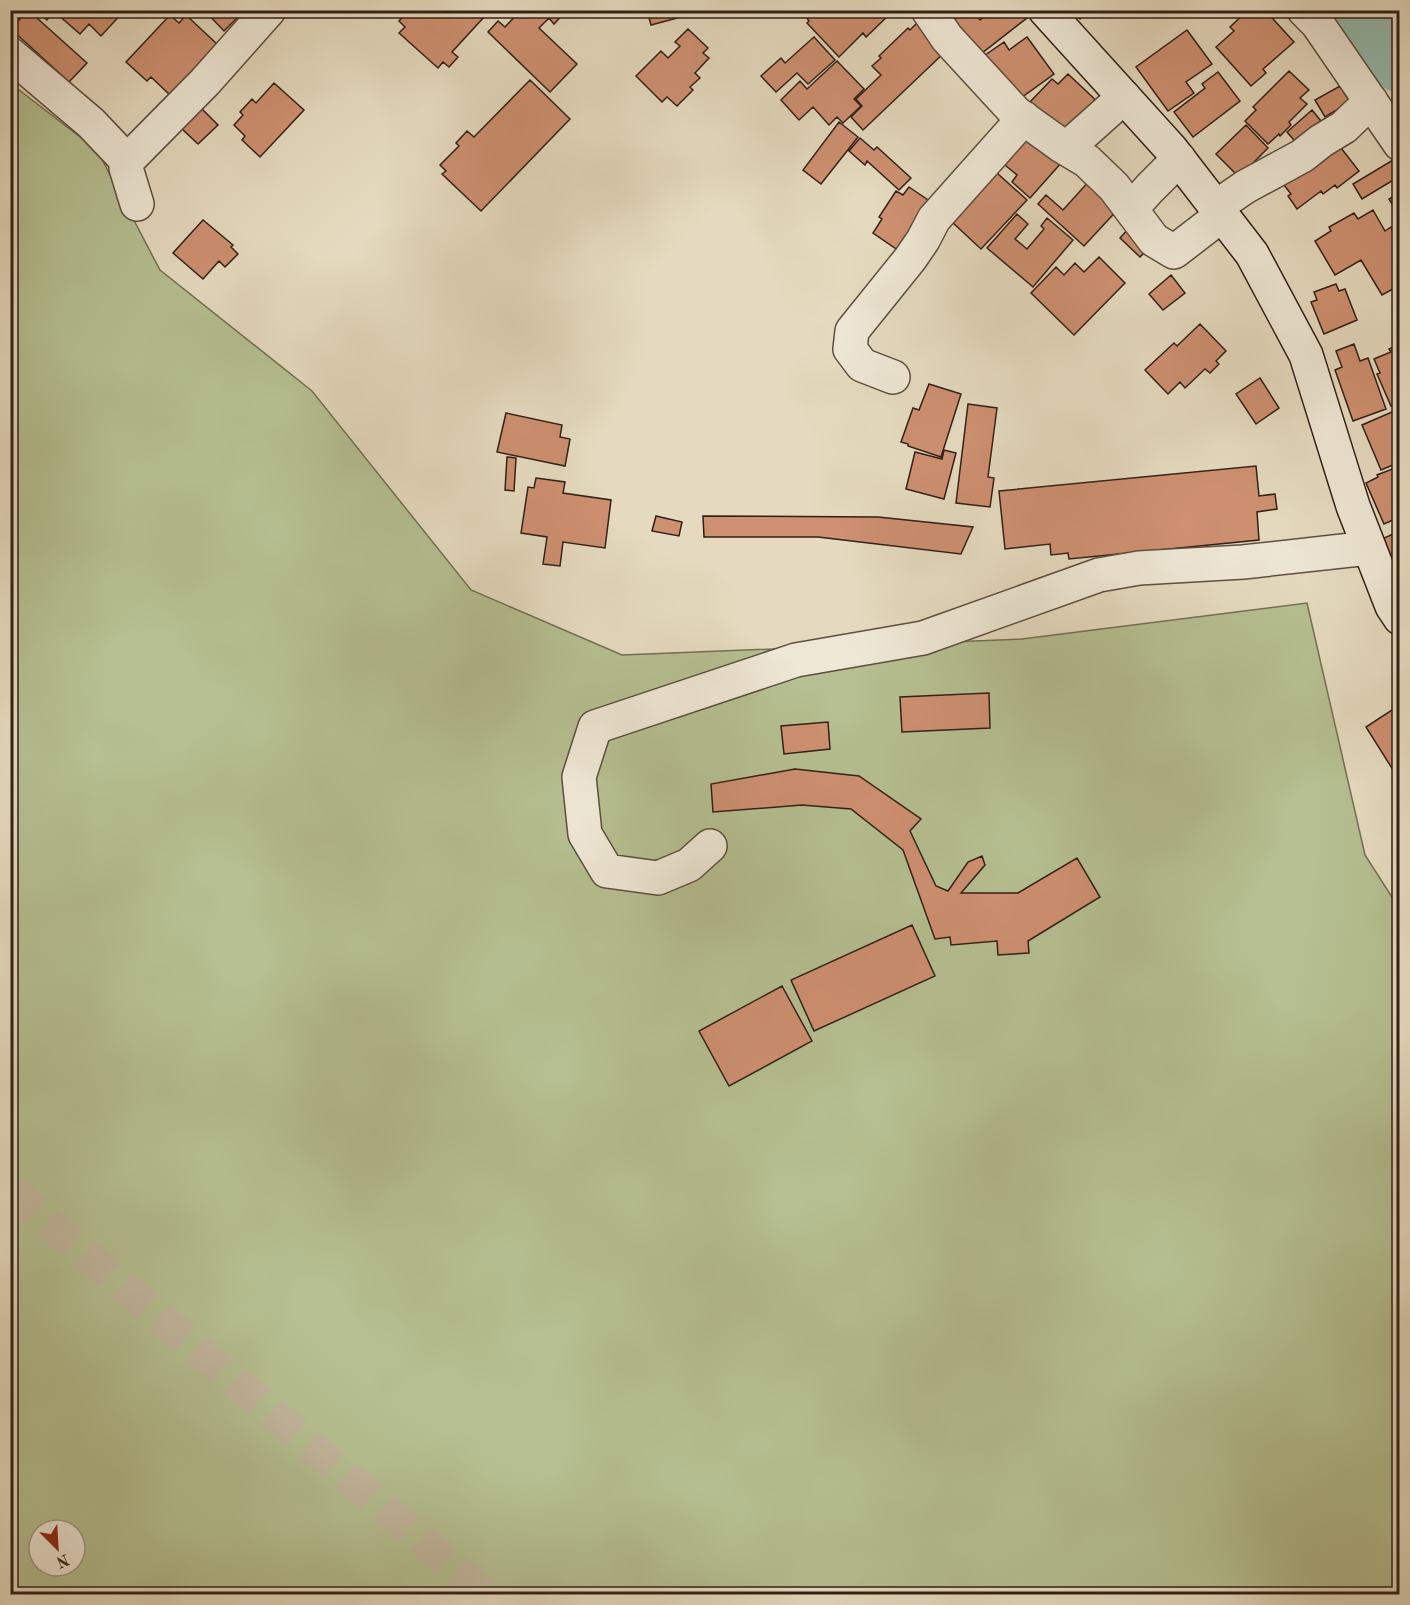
<svg xmlns="http://www.w3.org/2000/svg" width="1410" height="1605" viewBox="0 0 1410 1605" font-family="'Old Standard TT',serif">
	<rect width="100%" height="100%" fill="#e5dabf"/>
	<filter id="stains"><feTurbulence type="fractalNoise" baseFrequency=".00333" numOctaves="4"/><feColorMatrix values="0 0 0 0 .2 0 0 0 0 .09 0 0 0 0 .02 0 0 0 .5 -.17"/></filter>
	<radialGradient id="worn" r=".72"><stop offset=".6" stop-color="#630" stop-opacity="0"/><stop offset="1" stop-color="#630" stop-opacity=".3"/></radialGradient>
	<path fill="#b5bf91" stroke="#736f54" stroke-width="1.5" fill-rule="evenodd" d="M 1363,11 L 1399,11 L 1399,70 Z
		M 10,83 L 97,150 L 160,270 L 312,391 L 471,590 L 622,655 L 1022,639 L 1307,603 L 1365,855 L 1399,908 L 1399,1594 L 11,1594 ZM 39,1530 L 75,1530 L 75,1566 L 39,1566 Z"/>
	<g fill="none" stroke-linecap="round" stroke-linejoin="round">
		<path stroke="#96bbaf" stroke-width="56" d="M 1356,10 L 1400,65"/>
	</g>
	<path fill="#ce9071" stroke="#311f17" stroke-width="1.5" d="M 28,10 L 87,63 L 69,82 L 11,29 Z
		M 36,10 L 55,10 L 47,20 Z
		M 58,10 L 125,10 L 101,36 L 89,24 L 80,34 L 56,13 Z
		M 204,10 L 245,10 L 224,31 Z
		M 409,10 L 479,10 L 485,16 L 452,52 L 458,57 L 449,67 L 443,62 L 438,68 L 399,33 L 405,27 L 399,21 Z
		M 521,10 L 564,10 L 565,12 L 554,24 L 549,18 L 539,28 L 577,64 L 550,92 L 488,32 L 498,21 L 505,27 Z
		M 647,10 L 684,10 L 685,16 L 651,25 Z
		M 813,10 L 894,10 L 866,37 L 863,33 L 839,57 L 807,23 L 809,21 L 806,17 Z
		M 948,10 L 972,10 L 980,20 L 986,15 L 982,10 L 1021,10 L 1027,18 L 973,60 Z
		M 1073,10 L 1090,10 L 1080,19 Z
		M 1248,10 L 1265,10 L 1294,42 L 1263,69 L 1266,73 L 1251,86 L 1216,47 L 1234,31 L 1230,27 Z
		M 170,15 L 179,23 L 186,15 L 218,45 L 170,95 L 151,77 L 147,81 L 126,62 Z
		M 919,21 L 947,50 L 863,130 L 851,117 L 862,106 L 856,99 L 881,75 L 872,66 L 881,58 L 879,56 L 908,28 L 910,30 Z
		M 688,29 L 708,48 L 703,53 L 709,58 L 695,73 L 700,78 L 690,87 L 693,90 L 677,106 L 667,97 L 662,102 L 636,76 L 661,51 L 668,58 L 680,46 L 675,42 Z
		M 1187,30 L 1212,64 L 1186,82 L 1194,93 L 1168,111 L 1136,67 Z
		M 814,37 L 835,60 L 808,84 L 797,73 L 776,92 L 761,76 L 781,58 L 785,63 Z
		M 1027,37 L 1054,74 L 1018,100 L 978,60 L 1004,42 L 1009,50 Z
		M 837,61 L 864,89 L 854,99 L 861,106 L 843,123 L 837,117 L 829,125 L 813,107 L 799,120 L 781,100 L 800,81 L 807,89 Z
		M 1289,71 L 1309,90 L 1300,98 L 1307,104 L 1289,122 L 1291,125 L 1280,136 L 1279,134 L 1268,144 L 1245,121 L 1256,110 L 1253,107 Z
		M 1218,72 L 1240,101 L 1193,137 L 1174,112 L 1205,88 L 1202,84 Z
		M 1068,74 L 1101,105 L 1065,142 L 1029,103 L 1052,79 L 1058,84 Z
		M 530,80 L 570,119 L 481,211 L 442,174 L 446,171 L 440,165 L 459,146 L 456,143 L 467,131 L 474,137 Z
		M 274,83 L 304,110 L 260,157 L 242,140 L 245,136 L 234,125 L 243,115 L 240,112 L 252,99 L 256,103 Z
		M 1340,86 L 1350,102 L 1325,117 L 1315,100 Z
		M 201,108 L 218,125 L 198,144 L 181,128 Z
		M 1312,110 L 1325,126 L 1300,147 L 1287,132 Z
		M 839,122 L 858,137 L 821,184 L 803,170 Z
		M 1246,125 L 1268,148 L 1239,177 L 1216,154 Z
		M 1026,131 L 1062,162 L 1030,198 L 1012,182 L 1017,175 L 1000,161 Z
		M 860,138 L 874,150 L 877,147 L 911,178 L 899,190 L 867,161 L 865,165 L 849,151 Z
		M 1334,139 L 1359,171 L 1337,188 L 1335,185 L 1323,194 L 1321,191 L 1297,209 L 1288,196 L 1291,194 L 1280,180 Z
		M 1393,160 L 1400,170 L 1400,176 L 1362,199 L 1353,184 Z
		M 997,173 L 1027,200 L 981,249 L 952,222 Z
		M 1091,179 L 1121,206 L 1084,246 L 1038,204 L 1046,195 L 1063,210 Z
		M 909,187 L 931,202 L 905,255 L 873,233 L 882,219 L 879,217 L 896,191 L 903,195 Z
		M 1400,193 L 1400,217 L 1389,199 Z
		M 1373,210 L 1385,231 L 1391,227 L 1394,233 L 1400,230 L 1400,285 L 1382,295 L 1361,260 L 1335,275 L 1315,241 L 1331,231 L 1329,227 L 1354,213 L 1358,219 Z
		M 1017,214 L 1028,224 L 1015,239 L 1027,249 L 1044,229 L 1041,226 L 1047,218 L 1073,240 L 1033,287 L 987,248 Z
		M 203,220 L 233,245 L 231,247 L 238,254 L 225,267 L 219,261 L 203,279 L 173,253 Z
		M 1132,225 L 1152,245 L 1140,257 L 1120,238 Z
		M 1099,257 L 1125,283 L 1074,335 L 1031,293 L 1056,267 L 1064,275 L 1075,263 L 1084,272 Z
		M 1171,275 L 1185,293 L 1163,310 L 1149,294 Z
		M 1336,284 L 1339,291 L 1345,289 L 1357,320 L 1324,334 L 1311,302 L 1317,300 L 1314,292 Z
		M 1200,324 L 1226,351 L 1216,361 L 1219,364 L 1210,373 L 1205,369 L 1185,388 L 1180,382 L 1168,394 L 1145,370 L 1174,343 L 1177,346 Z
		M 1354,344 L 1360,361 L 1368,358 L 1386,409 L 1353,421 L 1335,370 L 1342,367 L 1336,351 Z
		M 1400,344 L 1400,403 L 1391,406 L 1377,374 L 1380,373 L 1374,359 L 1391,352 L 1389,349 Z
		M 1260,378 L 1279,408 L 1256,424 L 1236,394 Z
		M 929,384 L 961,394 L 941,457 L 908,446 L 908,444 L 901,442 L 913,408 L 919,410 Z
		M 968,404 L 997,408 L 988,477 L 994,478 L 990,507 L 956,503 Z
		M 1392,412 L 1400,430 L 1400,462 L 1381,470 L 1362,425 Z
		M 506,413 L 562,425 L 560,437 L 570,439 L 565,466 L 497,452 Z
		M 944,450 L 956,453 L 944,499 L 906,489 L 915,452 L 942,459 Z
		M 507,457 L 516,458 L 514,491 L 505,490 Z
		M 1256,466 L 1259,496 L 1275,494 L 1277,509 L 1257,512 L 1259,540 L 1069,559 L 1068,553 L 1051,555 L 1050,544 L 1005,549 L 999,491 Z
		M 1400,466 L 1400,517 L 1384,524 L 1366,483 L 1378,477 L 1377,475 Z
		M 536,478 L 565,482 L 563,493 L 611,500 L 605,548 L 563,542 L 560,566 L 543,564 L 547,537 L 521,533 L 528,487 L 534,488 Z
		M 656,516 L 682,522 L 679,536 L 652,531 Z
		M 703,516 L 878,517 L 973,527 L 961,554 L 818,537 L 704,537 Z
		M 1400,531 L 1400,574 L 1382,539 Z
		M 989,693 L 990,728 L 902,732 L 900,697 Z
		M 1395,708 L 1400,714 L 1400,781 L 1366,727 Z
		M 828,722 L 830,749 L 784,754 L 781,726 Z
		M 795,769 L 859,776 L 921,819 L 910,831 L 936,886 L 948,891 L 968,862 L 982,856 L 985,865 L 961,893 L 1018,893 L 1077,858 L 1100,897 L 1028,941 L 1029,953 L 998,955 L 997,941 L 951,945 L 950,937 L 935,939 L 903,850 L 851,809 L 802,805 L 713,812 L 711,784 Z
		M 912,925 L 935,976 L 814,1031 L 791,980 Z
		M 782,986 L 812,1041 L 729,1086 L 699,1031 Z"/>
	<g fill="none" stroke-linecap="round" stroke-linejoin="round">
		<path stroke="#c1b59d" stroke-width="33" stroke-dasharray="33 16" stroke-linecap="butt" d="M 10,1190 L 485,1594"/>
		<g stroke="#5e4e41" stroke-width="36">
			<path id="street" d="M 928,10 L 947,38 L 1016,113 L 1062,146 L 1087,161 L 1114,187 L 1154,240 L 1174,252 L 1222,215
				M 1304,10 L 1317,23 L 1400,144
				M 10,54 L 91,123 L 127,161 L 126,168 L 137,204
				M 1067,148 L 1124,97
				M 127,161 L 205,82 L 269,10
				M 1216,207 L 1245,187 L 1302,156 L 1321,141 L 1344,127 L 1371,101
				M 1131,209 L 1150,188 L 1179,159
				M 893,377 L 862,365 L 850,349 L 852,331 L 910,259 L 923,240 L 934,219 L 1024,118
				M 710,846 L 689,865 L 658,878 L 607,871 L 585,834 L 579,777 L 595,727 L 796,660 L 923,638 L 1099,575 L 1139,568 L 1243,562 L 1369,548"/>
		</g>
		<g stroke="#311f17" stroke-width="36">
			<path id="secondary" d="M 1045,10 L 1171,149 L 1252,254 L 1306,355 L 1353,506 L 1392,606 L 1400,618"/>
		</g>
		<use href="#street" stroke="#eee7d5" stroke-width="33"/>
		<use href="#secondary" stroke="#eee7d5" stroke-width="33"/>
	</g>
	<rect width="1410" height="1605" fill="none" stroke="#e5dabf" stroke-width="36"/>
	<rect x="12" y="12" width="1386" height="1581" fill="none" stroke="#311f17" stroke-width="3"/>
	<rect x="18" y="18" width="1374" height="1569" fill="none" stroke="#311f17" stroke-width="1.5"/>
	<g transform="translate(57 1548) rotate(156)"><circle r="28" fill="#eee7d5" stroke="#a29789" stroke-width="1.5"/>
	<path d="M0-4.5L10 22L0 15L-10 22Z" fill="#8f2418"/>
	<text y="-9" font-size="16" font-weight="bold" text-anchor="middle" fill="#311f17">N</text>
	</g>
	<rect width="100%" height="100%" filter="url(#stains)"/>
	<rect width="100%" height="100%" fill="url(#worn)"/>
</svg>
